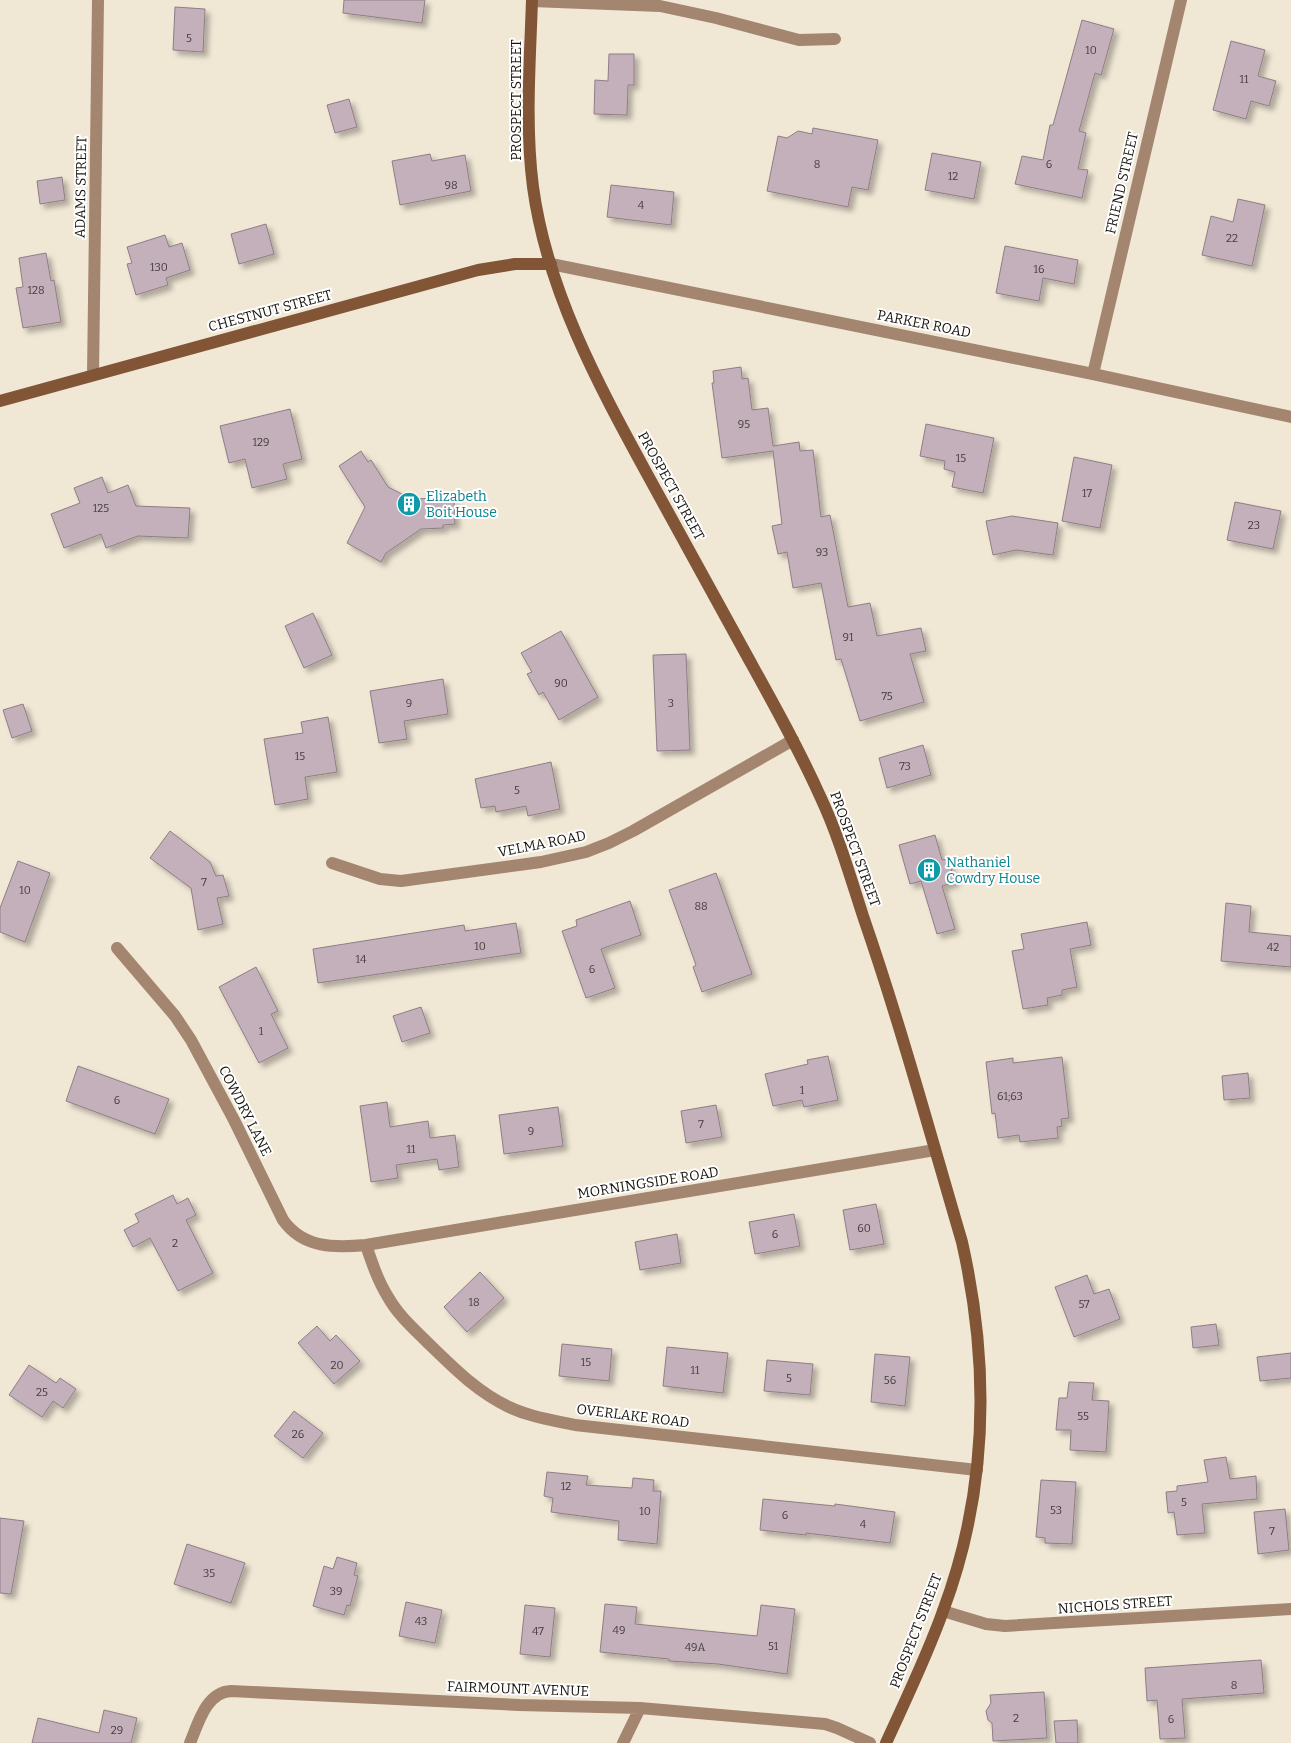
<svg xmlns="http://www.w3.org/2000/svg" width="1291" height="1743" viewBox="0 0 1291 1743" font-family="Bitter,serif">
	<defs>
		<filter id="shadow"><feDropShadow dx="4.5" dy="4.5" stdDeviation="2.5" flood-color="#0004"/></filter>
	</defs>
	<rect width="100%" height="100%" fill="#f0e7d5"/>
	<path fill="#c3b0ba" stroke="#8f7d86" filter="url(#shadow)" d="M 344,0 L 425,0 L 422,23 L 343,13 Z
		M 175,7 L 205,9 L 203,52 L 173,50 Z
		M 1082,20 L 1114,29 L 1101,75 L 1095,73 L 1079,131 L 1086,133 L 1078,169 L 1088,170 L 1082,198 L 1015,184 L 1022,156 L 1043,160 L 1050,125 L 1053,125 Z
		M 1231,41 L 1265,50 L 1258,76 L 1276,81 L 1269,106 L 1251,101 L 1246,119 L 1213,110 Z
		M 609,54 L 634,54 L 634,85 L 628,85 L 627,115 L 594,114 L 595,80 L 608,81 Z
		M 349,99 L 357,127 L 335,133 L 327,105 Z
		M 813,128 L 878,140 L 868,190 L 852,187 L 848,207 L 767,191 L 778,136 L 787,138 L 798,131 L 812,134 Z
		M 932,153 L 981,162 L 974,199 L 925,190 Z
		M 430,154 L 432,161 L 465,155 L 471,191 L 400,205 L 392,161 Z
		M 62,177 L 65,200 L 40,204 L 37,181 Z
		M 611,185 L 674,192 L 671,225 L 607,217 Z
		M 1238,199 L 1265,205 L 1252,266 L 1202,255 L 1211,216 L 1233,222 Z
		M 266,224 L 274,254 L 239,264 L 231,234 Z
		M 165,235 L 169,247 L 182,243 L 190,270 L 166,278 L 168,285 L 136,295 L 127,264 L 132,263 L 127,247 Z
		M 1005,246 L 1078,260 L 1074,284 L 1043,278 L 1039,301 L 996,293 Z
		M 46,253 L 51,281 L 54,280 L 61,322 L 23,328 L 16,288 L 23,287 L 19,258 Z
		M 741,367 L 742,379 L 748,378 L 752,410 L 768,408 L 773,446 L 799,442 L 800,451 L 813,450 L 821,517 L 830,515 L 848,607 L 870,603 L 877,636 L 921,628 L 926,651 L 910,654 L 924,702 L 860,721 L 841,659 L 836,660 L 821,583 L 793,588 L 787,552 L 778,554 L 772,526 L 782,524 L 773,451 L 722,458 L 712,383 L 714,383 L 713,371 Z
		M 290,409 L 302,459 L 283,464 L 287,479 L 252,488 L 245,459 L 229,463 L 220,426 Z
		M 926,424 L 994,438 L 983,493 L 952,487 L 955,472 L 944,469 L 945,461 L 920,456 Z
		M 361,451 L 368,462 L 371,460 L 388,487 L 412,499 L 442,498 L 442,501 L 454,501 L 455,524 L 443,525 L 443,528 L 421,529 L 386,553 L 381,562 L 347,543 L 365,507 L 339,466 Z
		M 1074,457 L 1112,465 L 1100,528 L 1062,521 Z
		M 102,477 L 108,493 L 128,485 L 136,506 L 190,508 L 188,538 L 138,536 L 106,548 L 101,534 L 64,548 L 51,514 L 80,503 L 74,488 Z
		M 1235,502 L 1281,511 L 1273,549 L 1227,540 Z
		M 1012,516 L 1058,523 L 1053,555 L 1016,550 L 993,555 L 986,521 Z
		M 313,613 L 332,655 L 304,668 L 285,626 Z
		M 561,631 L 598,697 L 559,720 L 543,692 L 539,695 L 527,674 L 532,672 L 521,653 Z
		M 686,654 L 690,750 L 657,751 L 653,655 Z
		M 443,679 L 448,714 L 404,721 L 407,739 L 379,743 L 370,691 Z
		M 23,704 L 32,731 L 12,738 L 3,710 Z
		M 328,717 L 337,772 L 305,777 L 308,799 L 275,805 L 264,739 L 303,733 L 301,722 Z
		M 923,745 L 931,775 L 887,788 L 879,758 Z
		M 551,762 L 560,809 L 528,816 L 526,806 L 496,812 L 495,806 L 481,808 L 475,779 Z
		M 170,831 L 210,862 L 216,876 L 223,875 L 229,896 L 217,898 L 223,924 L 198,930 L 191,888 L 150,858 Z
		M 935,835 L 942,860 L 948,859 L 955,882 L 942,886 L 955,929 L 937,934 L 921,881 L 910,884 L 899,845 Z
		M 18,861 L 50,873 L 25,942 L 0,932 L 0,908 Z
		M 716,873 L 752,974 L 702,992 L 693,967 L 696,965 L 669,890 Z
		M 630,901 L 641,935 L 601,949 L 615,988 L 586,998 L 562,931 L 577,926 L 576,920 Z
		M 1226,903 L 1251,906 L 1249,932 L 1291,936 L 1291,967 L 1221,961 Z
		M 1087,922 L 1091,945 L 1070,949 L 1077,987 L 1062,990 L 1062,995 L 1047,998 L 1048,1005 L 1023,1009 L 1012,951 L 1024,949 L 1021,934 Z
		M 516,923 L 521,953 L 318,983 L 313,949 L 464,925 L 465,931 Z
		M 256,967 L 278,1011 L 271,1014 L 288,1048 L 259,1063 L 219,987 Z
		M 421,1007 L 430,1033 L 402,1042 L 393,1016 Z
		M 828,1056 L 838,1100 L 804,1107 L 802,1100 L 773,1106 L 765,1074 L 808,1064 L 807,1060 Z
		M 1062,1057 L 1069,1118 L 1061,1119 L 1062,1126 L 1057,1127 L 1058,1138 L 1020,1142 L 1019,1135 L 998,1138 L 995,1113 L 992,1114 L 986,1062 L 1013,1058 L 1013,1063 Z
		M 78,1066 L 169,1099 L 155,1134 L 66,1101 Z
		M 1248,1073 L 1250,1098 L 1224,1100 L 1222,1076 Z
		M 387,1102 L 390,1127 L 428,1121 L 430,1138 L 455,1135 L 459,1167 L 439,1170 L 437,1159 L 396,1165 L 398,1178 L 371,1182 L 360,1106 Z
		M 716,1105 L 722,1137 L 686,1143 L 681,1111 Z
		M 558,1107 L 563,1146 L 504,1154 L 499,1115 Z
		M 173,1195 L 177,1204 L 188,1198 L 196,1215 L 186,1220 L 213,1273 L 178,1291 L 150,1238 L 133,1247 L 124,1230 L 139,1222 L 135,1214 Z
		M 876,1204 L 884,1244 L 850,1250 L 843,1210 Z
		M 794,1214 L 800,1246 L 755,1254 L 749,1222 Z
		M 677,1234 L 681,1263 L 640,1270 L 635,1242 Z
		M 480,1272 L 504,1298 L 467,1332 L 444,1307 Z
		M 1087,1275 L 1094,1294 L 1109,1289 L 1120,1319 L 1074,1337 L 1055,1287 Z
		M 1216,1324 L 1219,1345 L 1193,1348 L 1191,1327 Z
		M 317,1326 L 330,1341 L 336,1335 L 360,1361 L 334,1384 L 298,1343 Z
		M 562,1344 L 612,1349 L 609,1381 L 559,1376 Z
		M 667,1347 L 728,1353 L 723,1393 L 663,1386 Z
		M 1291,1353 L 1291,1378 L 1260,1381 L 1257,1357 Z
		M 875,1354 L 910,1357 L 905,1406 L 871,1402 Z
		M 767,1360 L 813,1364 L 810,1395 L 764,1391 Z
		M 29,1365 L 56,1383 L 60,1378 L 76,1389 L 63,1408 L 53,1401 L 42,1417 L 9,1395 Z
		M 1069,1382 L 1094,1383 L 1092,1400 L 1109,1401 L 1106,1452 L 1070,1450 L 1071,1430 L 1056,1430 L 1059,1398 L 1067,1398 Z
		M 294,1411 L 323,1433 L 303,1458 L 274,1436 Z
		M 1226,1457 L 1230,1479 L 1256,1476 L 1257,1499 L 1202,1504 L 1205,1533 L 1177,1535 L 1174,1512 L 1168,1513 L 1166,1492 L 1177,1491 L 1177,1486 L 1208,1482 L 1204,1460 Z
		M 547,1472 L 588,1476 L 586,1485 L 632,1488 L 633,1478 L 654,1480 L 653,1491 L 661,1491 L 657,1544 L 618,1540 L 619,1521 L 551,1512 L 553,1498 L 544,1496 Z
		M 1041,1480 L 1076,1482 L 1072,1544 L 1045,1543 L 1045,1538 L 1036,1537 Z
		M 763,1499 L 835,1506 L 835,1504 L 895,1512 L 890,1543 L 806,1533 L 806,1535 L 760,1530 Z
		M 1285,1509 L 1289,1550 L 1258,1554 L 1254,1512 Z
		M 0,1518 L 24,1521 L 11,1594 L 0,1593 Z
		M 187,1544 L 245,1563 L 231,1603 L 174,1584 Z
		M 337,1557 L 357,1563 L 354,1575 L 358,1576 L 350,1606 L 347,1605 L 344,1615 L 313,1606 L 324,1566 L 333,1569 Z
		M 406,1602 L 442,1610 L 435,1643 L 399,1636 Z
		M 605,1604 L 637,1607 L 635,1624 L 757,1636 L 761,1605 L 795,1609 L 787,1674 L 718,1664 L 669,1661 L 669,1659 L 600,1652 Z
		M 525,1605 L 555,1608 L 550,1657 L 520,1654 Z
		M 1261,1660 L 1264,1693 L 1182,1699 L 1185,1738 L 1160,1739 L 1157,1700 L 1147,1701 L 1145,1668 Z
		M 1044,1692 L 1047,1738 L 993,1741 L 992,1723 L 988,1720 L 986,1711 L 991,1703 L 990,1695 Z
		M 104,1710 L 137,1718 L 131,1743 L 32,1743 L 38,1718 L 99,1733 Z
		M 1077,1720 L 1078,1743 L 1056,1743 L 1054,1721 Z"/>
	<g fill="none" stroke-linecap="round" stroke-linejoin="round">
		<path stroke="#a48570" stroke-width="12" d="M 532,1 L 660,6 L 716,18 L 799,40 L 835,39
			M 551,264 L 1093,374 L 1291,417
			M 1093,374 L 1181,0
			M 93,375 L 98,0
			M 332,863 L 380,879 L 401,881 L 541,862 L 586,852 L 609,843 L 633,831 L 793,740
			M 117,948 L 175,1016 L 191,1040 L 234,1120 L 283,1220 C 303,1248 333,1248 366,1245 L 935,1150
			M 366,1245 C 372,1263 378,1281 388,1297 C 398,1315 414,1329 428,1343 C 454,1368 477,1392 509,1407 C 530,1417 553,1420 575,1425 L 977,1470
			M 943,1611 L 986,1624 L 1005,1626 L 1291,1609
			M 190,1743 C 198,1724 206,1692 231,1691 L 519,1705 L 640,1708 L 825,1724 L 837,1728 L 870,1743
			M 623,1743 L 640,1708"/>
		<path stroke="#815536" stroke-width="12" d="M 532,0 C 530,62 525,125 533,187 C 547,290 597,382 646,472 C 679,532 712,593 746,654 C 772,701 798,747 820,796 C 838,834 850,876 863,916 C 900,1023 930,1133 962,1242 C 990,1366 988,1491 943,1611 C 927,1656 906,1699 886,1743
			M 0,401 L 478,270 L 515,264 L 551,264"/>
	</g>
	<defs>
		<g id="building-disc" transform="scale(1.25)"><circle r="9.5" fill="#0f9aa8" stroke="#fff"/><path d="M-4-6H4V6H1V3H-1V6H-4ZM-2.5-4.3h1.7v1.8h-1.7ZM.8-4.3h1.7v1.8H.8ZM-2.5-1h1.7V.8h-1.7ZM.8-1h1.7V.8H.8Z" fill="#fff"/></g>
	</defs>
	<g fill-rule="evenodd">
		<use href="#building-disc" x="409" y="504"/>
		<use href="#building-disc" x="929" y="870"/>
	</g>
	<g text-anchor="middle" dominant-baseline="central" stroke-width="4" stroke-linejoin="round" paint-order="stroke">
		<g font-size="11" fill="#443c3a">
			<text x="189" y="38">5</text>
			<text x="1091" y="50">10</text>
			<text x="1244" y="79">11</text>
			<text x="817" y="164">8</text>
			<text x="1049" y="164">6</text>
			<text x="953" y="176">12</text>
			<text x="451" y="185">98</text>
			<text x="641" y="205">4</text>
			<text x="1232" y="238">22</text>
			<text x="159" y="267">130</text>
			<text x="1039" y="269">16</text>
			<text x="36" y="290">128</text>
			<text x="744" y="424">95</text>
			<text x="261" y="442">129</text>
			<text x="961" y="458">15</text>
			<text x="1087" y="493">17</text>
			<text x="101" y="508">125</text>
			<text x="1254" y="525">23</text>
			<text x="822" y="552">93</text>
			<text x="848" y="637">91</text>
			<text x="561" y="683">90</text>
			<text x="887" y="696">75</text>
			<text x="409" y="703">9</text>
			<text x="671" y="703">3</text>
			<text x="300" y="756">15</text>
			<text x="905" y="766">73</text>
			<text x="517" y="790">5</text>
			<text x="204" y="882">7</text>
			<text x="25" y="890">10</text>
			<text x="701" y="906">88</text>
			<text x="480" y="946">10</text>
			<text x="1273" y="947">42</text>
			<text x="361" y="959">14</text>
			<text x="592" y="969">6</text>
			<text x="261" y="1031">1</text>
			<text x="802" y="1090">1</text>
			<text x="1010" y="1096">61;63</text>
			<text x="117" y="1100">6</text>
			<text x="701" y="1124">7</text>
			<text x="531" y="1131">9</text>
			<text x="411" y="1149">11</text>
			<text x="864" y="1228">60</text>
			<text x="775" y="1234">6</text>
			<text x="175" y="1243">2</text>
			<text x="474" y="1302">18</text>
			<text x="1084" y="1304">57</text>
			<text x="586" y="1362">15</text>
			<text x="337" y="1365">20</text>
			<text x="695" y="1370">11</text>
			<text x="789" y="1378">5</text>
			<text x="890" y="1380">56</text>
			<text x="42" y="1392">25</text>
			<text x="1083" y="1416">55</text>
			<text x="298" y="1434">26</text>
			<text x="566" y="1486">12</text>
			<text x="1184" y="1502">5</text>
			<text x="1056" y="1510">53</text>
			<text x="645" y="1511">10</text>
			<text x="785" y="1515">6</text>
			<text x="863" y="1524">4</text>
			<text x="1272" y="1531">7</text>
			<text x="209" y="1573">35</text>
			<text x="336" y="1591">39</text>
			<text x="421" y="1621">43</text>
			<text x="619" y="1630">49</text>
			<text x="538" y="1631">47</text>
			<text x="773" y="1646">51</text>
			<text x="695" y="1647">49A</text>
			<text x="1234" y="1685">8</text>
			<text x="1016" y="1718">2</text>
			<text x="1171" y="1719">6</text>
			<text x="117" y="1730">29</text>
		</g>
		<g font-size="14" fill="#19160f" stroke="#fff">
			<text transform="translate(516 100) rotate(-90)">PROSPECT STREET</text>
			<text transform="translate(1122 183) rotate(-77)">FRIEND STREET</text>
			<text transform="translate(81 187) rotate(-89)">ADAMS STREET</text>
			<text transform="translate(270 311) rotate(-15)">CHESTNUT STREET</text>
			<text transform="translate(924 324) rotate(11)">PARKER ROAD</text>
			<text transform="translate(671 486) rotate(61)">PROSPECT STREET</text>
			<text transform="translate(542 844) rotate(-11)">VELMA ROAD</text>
			<text transform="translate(855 849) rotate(70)">PROSPECT STREET</text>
			<text transform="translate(245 1111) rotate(63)">COWDRY LANE</text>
			<text transform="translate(648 1183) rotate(-9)">MORNINGSIDE ROAD</text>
			<text transform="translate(633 1416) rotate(7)">OVERLAKE ROAD</text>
			<text transform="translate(1115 1605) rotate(-4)">NICHOLS STREET</text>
			<text transform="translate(916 1631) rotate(-69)">PROSPECT STREET</text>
			<text transform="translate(518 1689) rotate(2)">FAIRMOUNT AVENUE</text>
		</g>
		<g font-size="14" fill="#0d838f" stroke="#fff" text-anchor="start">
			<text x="426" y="496">Elizabeth<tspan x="426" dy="16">Boit House</tspan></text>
			<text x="946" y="862">Nathaniel<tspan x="946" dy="16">Cowdry House</tspan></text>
		</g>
	</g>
</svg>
